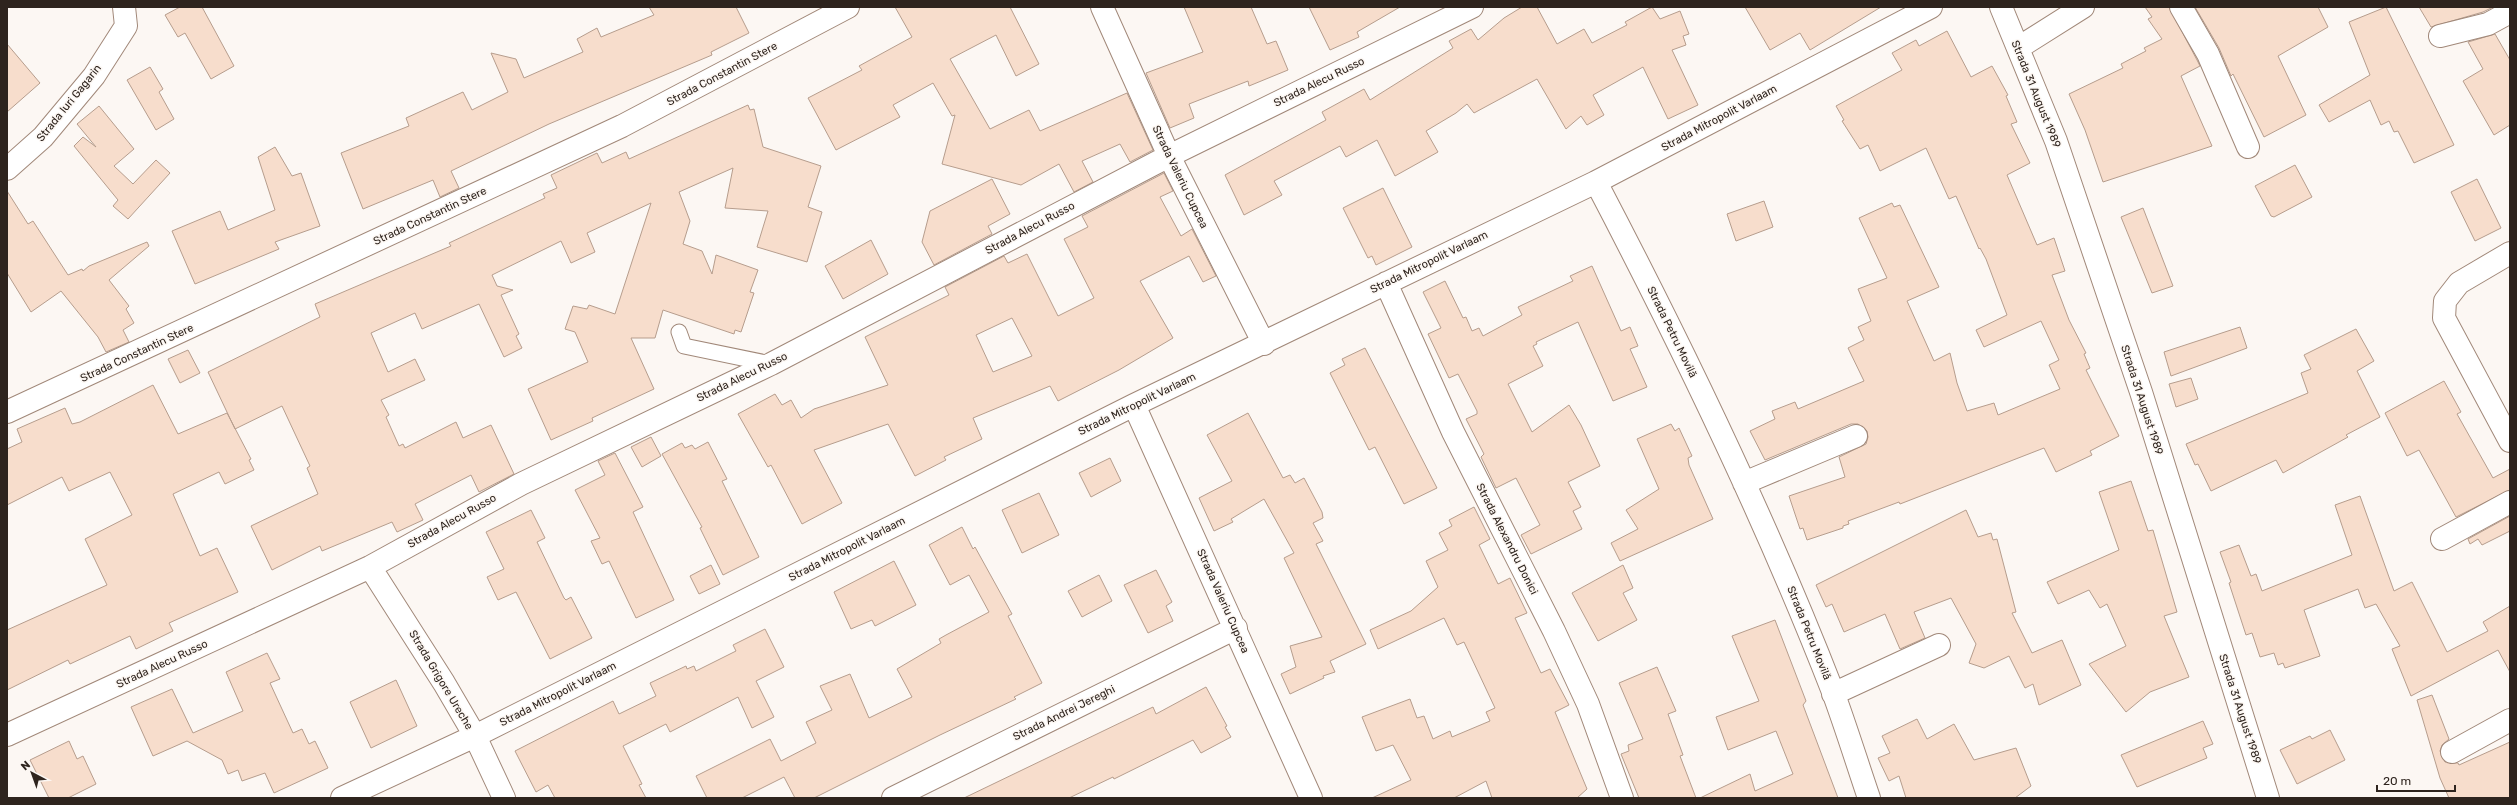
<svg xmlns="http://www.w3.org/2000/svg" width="2517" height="805" viewBox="0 0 2517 805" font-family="Rubik,sans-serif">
	<rect width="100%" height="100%" fill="#fcf7f3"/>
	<path fill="#f7ddcc" stroke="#b69d8d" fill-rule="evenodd" d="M 180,7 L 202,7 L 234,66 L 211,79 L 185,33 L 178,37 L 165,15 Z
		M 649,7 L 736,7 L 749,33 L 711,52 L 712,55 L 549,124 L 451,171 L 459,188 L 440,197 L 433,180 L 363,209 L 341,153 L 409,126 L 406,118 L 463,92 L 472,110 L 508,92 L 491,53 L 516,59 L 524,78 L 583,52 L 577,39 L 597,28 L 601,37 L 654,15 Z
		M 895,7 L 1010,7 L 1039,64 L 1016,76 L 996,35 L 950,59 L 990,129 L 1029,110 L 1040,131 L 1127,93 L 1153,150 L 1130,162 L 1120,144 L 1082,161 L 1093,182 L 1074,192 L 1059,164 L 1021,185 L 942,164 L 955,115 L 952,116 L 933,83 L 893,105 L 900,117 L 836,150 L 808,98 L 862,70 L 859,66 L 912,37 Z
		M 1184,7 L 1251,7 L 1267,44 L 1276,41 L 1288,70 L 1249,86 L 1248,81 L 1189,104 L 1194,118 L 1170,128 L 1146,73 L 1203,52 Z
		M 1309,7 L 1400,7 L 1357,32 L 1359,37 L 1330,50 Z
		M 1522,7 L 1537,7 L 1557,44 L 1584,29 L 1592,43 L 1627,25 L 1625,22 L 1652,7 L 1660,19 L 1680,11 L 1689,34 L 1683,36 L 1686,45 L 1672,50 L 1698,105 L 1668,119 L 1643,67 L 1593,95 L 1604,115 L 1587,125 L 1581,116 L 1566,129 L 1537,79 L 1474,113 L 1467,104 L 1456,113 L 1426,131 L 1438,152 L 1395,176 L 1377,140 L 1346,157 L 1340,146 L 1274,181 L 1282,195 L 1244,215 L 1225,175 L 1326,120 L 1322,112 L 1364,89 L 1370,100 L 1453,48 L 1449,41 L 1471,29 L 1478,40 L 1504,18 Z
		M 1745,7 L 1881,7 L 1810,50 L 1800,33 L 1770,50 Z
		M 2145,7 L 2169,7 L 2197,60 L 2200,66 L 2181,76 L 2212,146 L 2103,182 L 2085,130 L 2069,94 L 2123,68 L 2121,64 L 2146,51 L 2144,48 L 2162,39 L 2148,19 L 2152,17 Z
		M 2195,7 L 2318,7 L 2328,27 L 2278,56 L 2306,115 L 2264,137 L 2233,74 L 2231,76 L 2219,48 Z
		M 2386,7 L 2454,145 L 2414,163 L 2398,131 L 2394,132 L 2389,121 L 2381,125 L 2370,100 L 2329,122 L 2319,105 L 2370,75 L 2349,22 Z
		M 2419,7 L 2493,7 L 2483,12 L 2431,27 Z
		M 1947,31 L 1971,77 L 1992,66 L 2008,95 L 2006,96 L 2017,122 L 2011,124 L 2030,163 L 2007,175 L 2037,245 L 2054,238 L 2065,271 L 2052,275 L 2069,320 L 2086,353 L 2084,354 L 2090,368 L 2086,370 L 2119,436 L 2090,451 L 2092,455 L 2056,472 L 2044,448 L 1900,504 L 1899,502 L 1848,521 L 1849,524 L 1843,526 L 1843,528 L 1807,540 L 1803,528 L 1800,529 L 1789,496 L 1845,477 L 1839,457 L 1866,444 L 1868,437 L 1867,431 L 1858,424 L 1851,424 L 1765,460 L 1750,431 L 1775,419 L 1772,411 L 1795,402 L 1798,409 L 1864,381 L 1848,348 L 1864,340 L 1858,327 L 1871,321 L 1858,289 L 1887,278 L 1859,218 L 1892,203 L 1894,207 L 1900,205 L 1939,287 L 1907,301 L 1934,361 L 1950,353 L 1957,383 L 1967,411 L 1994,403 L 1998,415 L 2060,389 L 2049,365 L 2059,360 L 2041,321 L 1984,347 L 1976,330 L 2007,315 L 1986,259 L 1980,248 L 1979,249 L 1956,196 L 1949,199 L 1926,148 L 1880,171 L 1868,145 L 1860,149 L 1842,121 L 1844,120 L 1836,106 L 1902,70 L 1892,53 L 1916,40 L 1919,46 Z
		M 2495,34 L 2510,60 L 2510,125 L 2494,135 L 2463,81 L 2483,69 L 2468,42 Z
		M 7,44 L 40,83 L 7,112 Z
		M 150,67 L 163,89 L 159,92 L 174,119 L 156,130 L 127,80 Z
		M 748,105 L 750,110 L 754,109 L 763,147 L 821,166 L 808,207 L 822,212 L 807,262 L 757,247 L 768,211 L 725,208 L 733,168 L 679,192 L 690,221 L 683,244 L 702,251 L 712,274 L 716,255 L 758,270 L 750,292 L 754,293 L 741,332 L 735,330 L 734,334 L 663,310 L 655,338 L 631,338 L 654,389 L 592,418 L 593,421 L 551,440 L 528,389 L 588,362 L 575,332 L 565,329 L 573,306 L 587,309 L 589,305 L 615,314 L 651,203 L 587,233 L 595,252 L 571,263 L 561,241 L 492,275 L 497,286 L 513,290 L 501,295 L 519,334 L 516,336 L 522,348 L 504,357 L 479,304 L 422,329 L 415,313 L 371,333 L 388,372 L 415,359 L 425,380 L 381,400 L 389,415 L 386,417 L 399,446 L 403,444 L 405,448 L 456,422 L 463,438 L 491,425 L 514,474 L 479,492 L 471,475 L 415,504 L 423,520 L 397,532 L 392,522 L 322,551 L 320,546 L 272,570 L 251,526 L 318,494 L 307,468 L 310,466 L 282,406 L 235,429 L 208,372 L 320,317 L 315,304 L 451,246 L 449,243 L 545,198 L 543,194 L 557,188 L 551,175 L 597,153 L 602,163 L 626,152 L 629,159 Z
		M 99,106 L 134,149 L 114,166 L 133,184 L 156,160 L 170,173 L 128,219 L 113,206 L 118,200 L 74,146 L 83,137 L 96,147 L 77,124 Z
		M 275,147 L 292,176 L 301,173 L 320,226 L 275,242 L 279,249 L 195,284 L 172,231 L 220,211 L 228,230 L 275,210 L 258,157 Z
		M 2295,165 L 2312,197 L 2274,217 L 2271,216 L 2255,186 Z
		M 1164,173 L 1173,191 L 1160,197 L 1181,236 L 1192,229 L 1216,276 L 1203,282 L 1189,256 L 1140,281 L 1173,338 L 1119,370 L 1058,401 L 1050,386 L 973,418 L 982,439 L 944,457 L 946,460 L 915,476 L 888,424 L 814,450 L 842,503 L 802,524 L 771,465 L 768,467 L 738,414 L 775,394 L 782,405 L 791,400 L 801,418 L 814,409 L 888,385 L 865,337 L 949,295 L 945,287 L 1004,256 L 1008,263 L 1027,254 L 1058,316 L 1094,298 L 1064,239 L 1088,227 L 1082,216 ZM 1012,318 L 1032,356 L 993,372 L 976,335 Z
		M 992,179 L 1010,214 L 988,226 L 992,234 L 934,265 L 922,242 L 930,211 Z
		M 2477,179 L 2501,228 L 2475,241 L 2451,192 Z
		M 1383,188 L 1412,247 L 1376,265 L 1372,256 L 1368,258 L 1343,208 Z
		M 7,191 L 28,224 L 33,221 L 68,275 L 82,269 L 83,271 L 89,266 L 147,242 L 149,246 L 109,280 L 129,306 L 126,309 L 134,323 L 123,330 L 129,342 L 106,352 L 98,337 L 61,291 L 31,312 L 7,273 Z
		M 1764,201 L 1773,227 L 1736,241 L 1727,214 Z
		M 2143,208 L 2173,286 L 2152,293 L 2121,217 Z
		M 871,240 L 888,274 L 843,299 L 825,266 Z
		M 1592,266 L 1621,331 L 1630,327 L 1638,346 L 1630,349 L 1647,387 L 1613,401 L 1578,322 L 1536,342 L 1537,344 L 1533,346 L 1543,366 L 1508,384 L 1532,432 L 1569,405 L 1581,425 L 1600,466 L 1568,482 L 1581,507 L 1573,511 L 1582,529 L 1531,554 L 1521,535 L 1540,525 L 1516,478 L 1496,488 L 1481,457 L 1484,454 L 1466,419 L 1477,414 L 1477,411 L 1458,374 L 1449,378 L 1428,334 L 1441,328 L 1423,292 L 1445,281 L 1463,318 L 1466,317 L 1472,331 L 1479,328 L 1483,336 L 1522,315 L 1518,307 L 1573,281 L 1570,276 Z
		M 2240,327 L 2247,348 L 2171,376 L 2164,352 Z
		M 2356,329 L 2374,361 L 2357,371 L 2380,417 L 2346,435 L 2348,437 L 2283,473 L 2276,460 L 2211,491 L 2198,464 L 2195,465 L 2186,444 L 2308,393 L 2301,373 L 2311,369 L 2304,355 Z
		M 1365,348 L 1437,488 L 1404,504 L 1375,447 L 1369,450 L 1330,373 L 1345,365 L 1342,359 Z
		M 188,350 L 200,373 L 180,383 L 168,359 Z
		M 2191,378 L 2198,399 L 2176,407 L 2169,384 Z
		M 2444,381 L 2461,412 L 2457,414 L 2493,478 L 2510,469 L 2510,490 L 2456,517 L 2419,450 L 2407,456 L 2385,413 Z
		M 153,385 L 178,434 L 227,413 L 251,459 L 249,460 L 254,470 L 225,484 L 219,472 L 173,494 L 200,556 L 217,548 L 238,592 L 169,623 L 173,631 L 136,649 L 130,636 L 70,664 L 68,660 L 7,690 L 7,630 L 107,585 L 85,539 L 132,515 L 110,472 L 69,491 L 62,477 L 7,505 L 7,449 L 22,442 L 17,429 L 65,408 L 72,424 L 80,422 Z
		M 1248,413 L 1283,478 L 1290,475 L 1295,483 L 1304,478 L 1322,512 L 1323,518 L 1313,523 L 1323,541 L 1316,544 L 1366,644 L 1330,661 L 1335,672 L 1323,676 L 1324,678 L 1290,694 L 1281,674 L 1296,667 L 1290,646 L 1322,637 L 1284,558 L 1294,553 L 1264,499 L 1231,519 L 1233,522 L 1214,531 L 1199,498 L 1232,481 L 1207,435 Z
		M 1671,424 L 1675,431 L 1679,428 L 1692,456 L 1688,458 L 1689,465 L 1713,519 L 1620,561 L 1611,543 L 1638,529 L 1626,510 L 1659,489 L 1637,439 Z
		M 651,437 L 661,456 L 642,467 L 631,447 Z
		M 708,442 L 727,479 L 722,481 L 759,557 L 723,575 L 700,528 L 702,527 L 662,454 L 682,443 L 685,448 L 692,445 L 695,449 Z
		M 615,453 L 643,507 L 633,512 L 674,600 L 636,618 L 609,561 L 602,564 L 591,541 L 600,538 L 575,490 L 605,475 L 598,461 Z
		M 1110,458 L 1121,481 L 1091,497 L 1079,473 Z
		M 2131,481 L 2148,531 L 2153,530 L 2177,612 L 2164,616 L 2189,677 L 2150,692 L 2126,712 L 2089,664 L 2126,646 L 2107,604 L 2100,608 L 2089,590 L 2058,604 L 2047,582 L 2119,550 L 2099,492 Z
		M 1039,493 L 1059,535 L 1022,553 L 1002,510 Z
		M 2360,496 L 2394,591 L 2412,582 L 2447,652 L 2488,631 L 2483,622 L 2510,606 L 2510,672 L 2498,650 L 2411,696 L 2392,649 L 2400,646 L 2376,604 L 2365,608 L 2358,589 L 2304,610 L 2320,656 L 2285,668 L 2283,663 L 2278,665 L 2274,653 L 2260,657 L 2252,633 L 2246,635 L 2229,583 L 2231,582 L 2220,552 L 2239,545 L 2251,576 L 2256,574 L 2262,591 L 2352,555 L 2335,505 Z
		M 1474,507 L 1490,539 L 1479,545 L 1498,584 L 1510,578 L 1527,613 L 1515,618 L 1541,673 L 1550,669 L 1569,705 L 1555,712 L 1587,789 L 1577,798 L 1492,798 L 1486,781 L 1454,798 L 1372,798 L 1411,780 L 1393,745 L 1376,751 L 1362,717 L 1410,699 L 1417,718 L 1424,716 L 1433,739 L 1450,731 L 1452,737 L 1490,721 L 1486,712 L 1495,708 L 1464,642 L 1457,645 L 1444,618 L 1378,649 L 1370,630 L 1411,611 L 1438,587 L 1426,561 L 1448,550 L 1439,533 L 1452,526 L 1449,520 Z
		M 531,510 L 545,538 L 537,542 L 564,598 L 566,600 L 571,597 L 592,638 L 550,659 L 516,592 L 498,600 L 487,577 L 504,569 L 486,532 Z
		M 1966,510 L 1978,537 L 1991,533 L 1993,540 L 1997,539 L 2016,612 L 2012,613 L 2032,653 L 2062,640 L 2081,685 L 2039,705 L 2033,684 L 2025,688 L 2009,656 L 1984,668 L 1969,663 L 1976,644 L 1951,598 L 1914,612 L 1925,638 L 1900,649 L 1885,614 L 1844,632 L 1832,604 L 1826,607 L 1816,585 Z
		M 2510,516 L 2510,531 L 2482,545 L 2478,539 L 2470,544 L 2468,539 Z
		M 962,527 L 973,549 L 975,547 L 1012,614 L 1008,616 L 1042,683 L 1014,697 L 1016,699 L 940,735 L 814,798 L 795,798 L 784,777 L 742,798 L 707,798 L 696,776 L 770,739 L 781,761 L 816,743 L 806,722 L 832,710 L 820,686 L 850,674 L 869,718 L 912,697 L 897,669 L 941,643 L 939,639 L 946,635 L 989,612 L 969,575 L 950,585 L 929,545 Z
		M 894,561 L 916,605 L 875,626 L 872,620 L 851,629 L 834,592 Z
		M 711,565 L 720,584 L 699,594 L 690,576 Z
		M 1623,565 L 1633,588 L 1623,593 L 1637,620 L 1598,641 L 1572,593 Z
		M 1156,570 L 1172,602 L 1166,606 L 1173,621 L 1148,633 L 1124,585 Z
		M 1099,575 L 1112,601 L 1082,617 L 1068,591 Z
		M 1775,620 L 1806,701 L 1803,705 L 1838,798 L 1700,798 L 1750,774 L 1755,791 L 1793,774 L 1776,731 L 1728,750 L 1716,717 L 1759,701 L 1732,636 Z
		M 765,629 L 784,667 L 756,681 L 774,717 L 752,728 L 738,697 L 670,732 L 666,724 L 623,746 L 642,784 L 639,785 L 646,798 L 555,798 L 548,785 L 536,792 L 515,751 L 613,701 L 619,714 L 656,696 L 650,683 L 686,666 L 687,669 L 694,666 L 696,671 L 736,651 L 733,645 Z
		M 267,653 L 280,679 L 270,683 L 293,733 L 302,729 L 309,744 L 315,741 L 328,768 L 274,793 L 265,773 L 242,781 L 238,770 L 228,774 L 222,760 L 187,741 L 153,756 L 131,707 L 172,689 L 193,733 L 243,711 L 226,672 Z
		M 1657,667 L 1676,711 L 1668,714 L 1683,755 L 1680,756 L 1696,798 L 1639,798 L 1621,754 L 1629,751 L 1628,745 L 1643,739 L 1619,683 Z
		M 396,680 L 417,726 L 371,748 L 350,702 Z
		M 1206,687 L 1227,726 L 1225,727 L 1231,737 L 1201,753 L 1193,740 L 1114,779 L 1113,777 L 1069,798 L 964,798 L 1153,707 L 1156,714 Z
		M 2432,695 L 2449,739 L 2442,745 L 2440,751 L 2445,762 L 2458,763 L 2459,765 L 2510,742 L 2510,798 L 2449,798 L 2440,778 L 2417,700 Z
		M 1917,719 L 1927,739 L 1954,724 L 1974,760 L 2016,748 L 2031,786 L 2015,798 L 1906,798 L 1899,776 L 1889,781 L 1878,758 L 1890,753 L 1882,736 Z
		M 2203,721 L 2213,744 L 2203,748 L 2207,758 L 2137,787 L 2121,755 Z
		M 2330,730 L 2345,760 L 2297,784 L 2280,750 L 2310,736 L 2312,739 Z
		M 69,741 L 77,759 L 83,756 L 96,784 L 68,798 L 49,798 L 30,760 Z"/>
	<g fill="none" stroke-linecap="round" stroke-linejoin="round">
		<g stroke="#a18879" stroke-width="17">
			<path id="service" d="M 679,332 L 684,346 L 771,364"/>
		</g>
		<g stroke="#a18879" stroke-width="24">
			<path id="minor" d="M 1102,7 L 1169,156 L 1264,344
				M 2001,7 L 2056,141 L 2141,392 L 2268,798
				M 2181,7 L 2208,54 L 2248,147
				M 2440,36 L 2488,24 L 2510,12
				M 2018,48 L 2083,7
				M 7,169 L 43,137 L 94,76 L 126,26 L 124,7
				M 1596,182 C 1683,348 1765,517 1833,692 C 1846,727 1857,763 1869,798
				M 2510,253 L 2459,283 L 2445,301 L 2444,318 L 2510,441
				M 1386,283 L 1453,432 L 1554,631 L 1588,704 L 1622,798
				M 1134,405 L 1311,798
				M 7,412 L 622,126 L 848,7
				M 1744,483 L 1856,436
				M 2442,539 L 2510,502
				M 370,567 L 444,683 L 475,736 L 504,798
				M 1833,694 L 1939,645
				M 7,735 L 370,567 L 521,484 L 771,364 L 1169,156 L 1472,7
				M 2452,752 L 2510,720
				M 342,798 L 475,736 L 1134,405 L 1596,182 L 1931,7
				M 893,798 L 1236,628"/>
		</g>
		<use href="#service" stroke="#fff" stroke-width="15"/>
		<use href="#minor" stroke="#fff" stroke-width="22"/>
	</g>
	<g text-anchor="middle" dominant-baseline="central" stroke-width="3" stroke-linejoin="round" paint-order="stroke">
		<g font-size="11" fill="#2e241e" stroke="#fcf7f3">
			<text transform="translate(722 74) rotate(-28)">Strada Constantin Stere</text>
			<text transform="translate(1319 82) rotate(-26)">Strada Alecu Russo</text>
			<text transform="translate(2036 94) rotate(68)">Strada 31 August 1989</text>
			<text transform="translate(69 103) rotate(-51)">Strada Iuri Gagarin</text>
			<text transform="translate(1719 118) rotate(-28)">Strada Mitropolit Varlaam</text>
			<text transform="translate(1180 177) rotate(64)">Strada Valeriu Cupcea</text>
			<text transform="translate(430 216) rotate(-25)">Strada Constantin Stere</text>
			<text transform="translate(1030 228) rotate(-28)">Strada Alecu Russo</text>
			<text transform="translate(1429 262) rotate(-26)">Strada Mitropolit Varlaam</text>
			<text transform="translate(1672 332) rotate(64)">Strada Petru Movilă</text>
			<text transform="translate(137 353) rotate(-25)">Strada Constantin Stere</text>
			<text transform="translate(742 377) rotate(-26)">Strada Alecu Russo</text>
			<text transform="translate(2142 400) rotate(72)">Strada 31 August 1989</text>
			<text transform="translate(1137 404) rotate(-26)">Strada Mitropolit Varlaam</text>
			<text transform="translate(452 521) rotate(-29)">Strada Alecu Russo</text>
			<text transform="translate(1507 539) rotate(63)">Strada Alexandru Donici</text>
			<text transform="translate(847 549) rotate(-27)">Strada Mitropolit Varlaam</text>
			<text transform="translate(1223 601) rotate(66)">Strada Valeriu Cupcea</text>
			<text transform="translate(1809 633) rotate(68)">Strada Petru Movilă</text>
			<text transform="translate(162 664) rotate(-25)">Strada Alecu Russo</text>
			<text transform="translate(441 680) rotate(59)">Strada Grigore Ureche</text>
			<text transform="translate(558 694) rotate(-27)">Strada Mitropolit Varlaam</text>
			<text transform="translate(2240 709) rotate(72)">Strada 31 August 1989</text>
			<text transform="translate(1064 713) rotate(-26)">Strada Andrei Jereghi</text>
		</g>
	</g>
	<rect width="2517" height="805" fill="none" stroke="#2e241e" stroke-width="16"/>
	<g transform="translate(32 773) rotate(319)" stroke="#fcf7f3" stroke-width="3" paint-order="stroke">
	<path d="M0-3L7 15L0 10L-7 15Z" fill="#2e241e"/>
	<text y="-6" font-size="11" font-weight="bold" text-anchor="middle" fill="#2e241e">N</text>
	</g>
	<path d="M2377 785v6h78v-6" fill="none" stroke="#2e241e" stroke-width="2"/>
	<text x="2383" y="785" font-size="12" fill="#2e241e" stroke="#fcf7f3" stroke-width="3" paint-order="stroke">20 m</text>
</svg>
